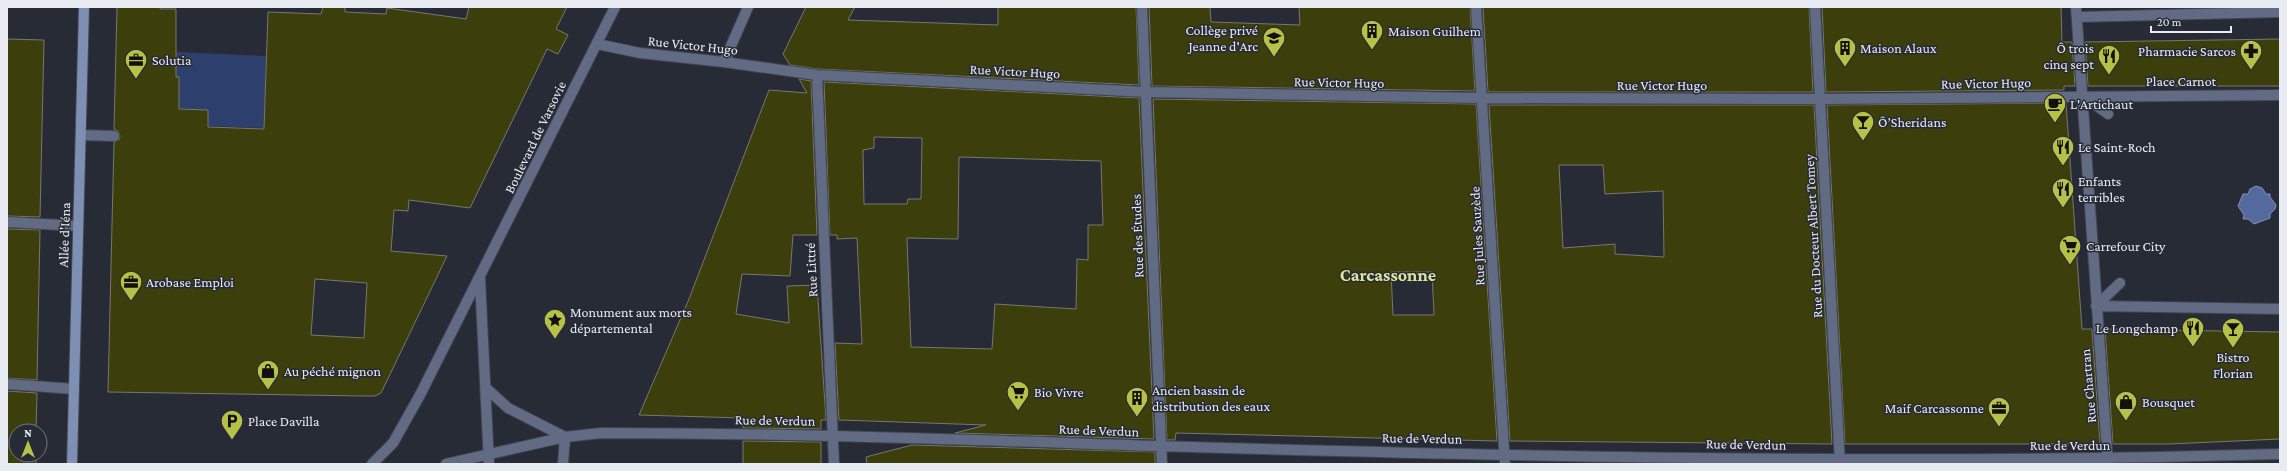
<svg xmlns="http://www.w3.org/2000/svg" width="2287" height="471" viewBox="0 0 2287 471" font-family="'Crimson Pro',serif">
	<rect width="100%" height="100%" fill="#272b35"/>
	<path fill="#2d3f6c" d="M 176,52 L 266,56 L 264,128 L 208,126 L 208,110 L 194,110 L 175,113 L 179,97 L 179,78 L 176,77 Z"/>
	<path fill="#546a9f" stroke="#8091b8" d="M 2256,186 L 2262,188 L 2266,194 L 2270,194 L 2270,197 L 2276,205 L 2275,209 L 2270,214 L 2270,218 L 2254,224 L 2248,219 L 2243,219 L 2244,215 L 2238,206 L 2243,194 L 2248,194 L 2250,189 Z"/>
	<path fill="#3c3f0c" stroke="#77786c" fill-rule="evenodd" d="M 117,7 L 160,7 L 160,9 L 176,9 L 176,77 L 179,77 L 179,109 L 208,110 L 208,127 L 264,129 L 268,12 L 321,14 L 323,7 L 345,7 L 345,12 L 386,14 L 387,8 L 466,19 L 469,7 L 567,7 L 556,29 L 568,35 L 558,54 L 547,49 L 470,208 L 409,200 L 408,211 L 394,210 L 391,251 L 447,256 L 381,393 L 375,396 L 363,396 L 108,392 L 114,142 L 119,140 L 120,136 L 118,131 L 114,129 ZM 315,279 L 367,283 L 364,338 L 311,335 Z
		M 806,7 L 855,7 L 848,20 L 998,25 L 998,7 L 1136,7 L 1139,85 L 818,69 L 790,65 L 783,54 Z
		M 1149,7 L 1210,7 L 1211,22 L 1300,25 L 1299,7 L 1470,7 L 1475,91 L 1152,86 Z
		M 1483,7 L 1809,7 L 1813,92 L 1488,92 Z
		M 1822,7 L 2061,7 L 2062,42 L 2072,42 L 2075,86 L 2064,86 L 2064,90 L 1826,92 Z
		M 7,39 L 44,40 L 40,217 L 7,216 Z
		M 2280,39 L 2280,86 L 2088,86 L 2085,42 Z
		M 799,79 L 811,81 L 817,235 L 793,235 L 790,276 L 742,274 L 736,314 L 789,323 L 787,286 L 817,285 L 826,420 L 821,420 L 821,429 L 743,428 L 743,418 L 639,415 L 689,299 L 769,90 L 807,93 Z
		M 824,82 L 1139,98 L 1154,439 L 955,433 L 986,425 L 839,420 L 835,343 L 862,344 L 857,238 L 837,239 L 837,235 L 830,235 ZM 874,137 L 922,138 L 921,199 L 908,199 L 907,204 L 864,204 L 863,150 L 874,148 ZM 959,157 L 1101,161 L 1103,225 L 1088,225 L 1088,260 L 1077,259 L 1076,309 L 995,304 L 992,349 L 911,347 L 907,238 L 958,239 Z
		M 1153,99 L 1476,104 L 1497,441 L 1176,433 L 1175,440 L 1167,440 ZM 1391,272 L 1432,272 L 1434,315 L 1393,315 Z
		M 2066,103 L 2082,329 L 2092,329 L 2100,444 L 1845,444 L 1827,105 Z
		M 1489,105 L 1814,105 L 1832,444 L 1510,441 ZM 1559,165 L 1603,165 L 1605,194 L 1663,191 L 1664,257 L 1615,254 L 1615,244 L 1563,248 Z
		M 7,229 L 40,230 L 37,380 L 7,378 Z
		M 2105,329 L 2280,332 L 2280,439 L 2169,444 L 2113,444 Z
		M 7,391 L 37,393 L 36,431 L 16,431 L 16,455 L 36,455 L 36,464 L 7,464 Z
		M 743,441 L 821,442 L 821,464 L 743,464 Z
		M 912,445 L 1155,452 L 1155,464 L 867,464 L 866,457 Z"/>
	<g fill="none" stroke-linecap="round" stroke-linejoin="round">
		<g stroke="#42464f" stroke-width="12">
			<path id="lane" d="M 724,62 L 748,7
				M 81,135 L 114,136
				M 7,222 L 78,226
				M 563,464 L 565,437"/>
		</g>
		<g stroke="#42464f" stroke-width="12">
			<path id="street" d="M 1142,7 L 1162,464
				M 1476,7 L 1505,464
				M 1815,7 L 1840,464
				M 2076,7 L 2108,464
				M 2077,17 L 2280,12
				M 597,44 L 640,53 L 724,62 L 817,75 L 1146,92 L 1482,98 L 1820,99 L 2280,95
				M 817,75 L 834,464
				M 2083,96 L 2108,114
				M 480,279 L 489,464
				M 2096,306 L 2280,309
				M 2096,306 L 2120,283
				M 7,384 L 74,389
				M 486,388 L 508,408 L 565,437
				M 372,464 L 393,443 L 420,395 L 615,7
				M 446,464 L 565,437 L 601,433 C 787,433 972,440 1158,446 C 1531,457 1906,465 2280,454"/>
		</g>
		<g stroke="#42464f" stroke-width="12">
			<path id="secondary" d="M 72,464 L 84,7"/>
		</g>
		<use href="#lane" stroke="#616b83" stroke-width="10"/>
		<use href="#street" stroke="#616b83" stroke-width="10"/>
		<use href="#secondary" stroke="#7e8fb4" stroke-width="10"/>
	</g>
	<defs>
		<g id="building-pin" transform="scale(1.15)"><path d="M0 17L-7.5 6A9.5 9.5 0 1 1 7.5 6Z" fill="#b8c147" stroke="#272b35"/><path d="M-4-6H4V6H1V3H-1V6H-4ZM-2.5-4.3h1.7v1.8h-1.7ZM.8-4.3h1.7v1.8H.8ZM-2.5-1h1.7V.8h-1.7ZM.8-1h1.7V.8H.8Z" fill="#111"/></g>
		<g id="school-pin" transform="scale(1.15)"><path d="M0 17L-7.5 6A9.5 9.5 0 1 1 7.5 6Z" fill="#b8c147" stroke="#272b35"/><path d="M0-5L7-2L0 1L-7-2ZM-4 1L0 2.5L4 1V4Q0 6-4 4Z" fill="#111"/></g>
		<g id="pharmacy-pin" transform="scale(1.15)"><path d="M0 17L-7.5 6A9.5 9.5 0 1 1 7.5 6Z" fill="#b8c147" stroke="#272b35"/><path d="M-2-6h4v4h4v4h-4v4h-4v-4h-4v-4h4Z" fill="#111"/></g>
		<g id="restaurant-pin" transform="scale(1.15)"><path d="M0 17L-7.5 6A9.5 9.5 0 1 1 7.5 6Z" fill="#b8c147" stroke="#272b35"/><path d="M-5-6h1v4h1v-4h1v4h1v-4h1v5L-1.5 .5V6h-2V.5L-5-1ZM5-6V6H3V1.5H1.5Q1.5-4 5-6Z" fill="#111"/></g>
		<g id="office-pin" transform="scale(1.15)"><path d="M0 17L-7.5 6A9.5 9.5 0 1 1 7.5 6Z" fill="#b8c147" stroke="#272b35"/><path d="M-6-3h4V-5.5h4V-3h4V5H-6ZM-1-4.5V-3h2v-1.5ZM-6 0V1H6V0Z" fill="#111"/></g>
		<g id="cafe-pin" transform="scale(1.15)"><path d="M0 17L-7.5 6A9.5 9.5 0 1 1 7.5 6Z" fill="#b8c147" stroke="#272b35"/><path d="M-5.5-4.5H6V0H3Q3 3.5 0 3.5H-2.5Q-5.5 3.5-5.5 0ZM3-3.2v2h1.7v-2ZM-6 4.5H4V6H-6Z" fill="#111"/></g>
		<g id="bar-pin" transform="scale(1.15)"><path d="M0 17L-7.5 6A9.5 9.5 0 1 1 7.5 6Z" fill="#b8c147" stroke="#272b35"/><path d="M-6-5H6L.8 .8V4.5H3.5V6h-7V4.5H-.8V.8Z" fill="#111"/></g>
		<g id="supermarket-pin" transform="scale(1.15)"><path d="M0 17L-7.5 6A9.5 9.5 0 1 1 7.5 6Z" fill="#b8c147" stroke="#272b35"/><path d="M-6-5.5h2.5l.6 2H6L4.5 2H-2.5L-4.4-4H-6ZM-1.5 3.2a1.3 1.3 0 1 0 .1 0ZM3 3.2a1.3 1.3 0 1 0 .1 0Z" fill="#111"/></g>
		<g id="sight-pin" transform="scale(1.15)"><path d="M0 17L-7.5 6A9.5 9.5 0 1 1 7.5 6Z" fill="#b8c147" stroke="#272b35"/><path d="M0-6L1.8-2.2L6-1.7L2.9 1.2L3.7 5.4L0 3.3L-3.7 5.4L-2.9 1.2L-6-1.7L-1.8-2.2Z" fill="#111"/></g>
		<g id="shop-pin" transform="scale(1.15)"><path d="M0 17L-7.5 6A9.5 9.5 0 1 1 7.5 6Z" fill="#b8c147" stroke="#272b35"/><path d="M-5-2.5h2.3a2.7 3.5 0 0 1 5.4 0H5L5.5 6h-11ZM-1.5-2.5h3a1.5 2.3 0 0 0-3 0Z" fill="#111"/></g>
		<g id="parking-pin" transform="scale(1.15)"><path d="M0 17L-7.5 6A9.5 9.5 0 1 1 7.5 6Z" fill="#b8c147" stroke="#272b35"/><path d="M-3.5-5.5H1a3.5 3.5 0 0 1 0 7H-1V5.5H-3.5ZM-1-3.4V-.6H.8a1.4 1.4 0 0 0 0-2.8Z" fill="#111"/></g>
	</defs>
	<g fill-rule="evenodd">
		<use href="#building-pin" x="1372" y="31"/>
		<use href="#school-pin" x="1274" y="38"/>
		<use href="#building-pin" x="1845" y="48"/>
		<use href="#pharmacy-pin" x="2251" y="51"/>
		<use href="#restaurant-pin" x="2109" y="56"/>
		<use href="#office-pin" x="136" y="60"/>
		<use href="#cafe-pin" x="2055" y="104"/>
		<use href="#bar-pin" x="1863" y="122"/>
		<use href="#restaurant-pin" x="2063" y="147"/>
		<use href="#restaurant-pin" x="2063" y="189"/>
		<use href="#supermarket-pin" x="2070" y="246"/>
		<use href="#office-pin" x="131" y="282"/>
		<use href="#sight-pin" x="555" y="320"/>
		<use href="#restaurant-pin" x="2193" y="328"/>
		<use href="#bar-pin" x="2233" y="329"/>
		<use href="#shop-pin" x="268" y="371"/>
		<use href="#supermarket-pin" x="1018" y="392"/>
		<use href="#building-pin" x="1137" y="398"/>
		<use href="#shop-pin" x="2126" y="402"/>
		<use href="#office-pin" x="1999" y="408"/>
		<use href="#parking-pin" x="232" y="421"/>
	</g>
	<g text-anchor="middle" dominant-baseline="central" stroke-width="3" stroke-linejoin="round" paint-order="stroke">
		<g font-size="14" fill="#e8ebf2" stroke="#272b35" text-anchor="start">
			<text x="1258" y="30" text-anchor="end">Collège privé<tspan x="1258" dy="16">Jeanne d'Arc</tspan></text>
			<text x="1388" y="31">Maison Guilhem</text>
			<text x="1860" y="48">Maison Alaux</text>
			<text x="2094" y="48" text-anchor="end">Ô trois<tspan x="2094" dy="16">cinq sept</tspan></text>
			<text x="2236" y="51" text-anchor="end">Pharmacie Sarcos</text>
			<text x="152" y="60">Solutia</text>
			<text x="2070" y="104">L'Artichaut</text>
			<text x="1878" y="122">Ô’Sheridans</text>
			<text x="2078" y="147">Le Saint-Roch</text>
			<text x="2078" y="181">Enfants<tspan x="2078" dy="16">terribles</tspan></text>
			<text x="2086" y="246">Carrefour City</text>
			<text x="146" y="282">Arobase Emploi</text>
			<text x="570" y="312">Monument aux morts<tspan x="570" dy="16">départemental</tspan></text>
			<text x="2178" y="328" text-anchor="end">Le Longchamp</text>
			<text x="2233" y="357" text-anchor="middle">Bistro<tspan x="2233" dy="16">Florian</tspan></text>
			<text x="284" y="371">Au péché mignon</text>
			<text x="1152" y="390">Ancien bassin de<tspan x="1152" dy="16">distribution des eaux</tspan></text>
			<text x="1034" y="392">Bio Vivre</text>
			<text x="2142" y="402">Bousquet</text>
			<text x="1984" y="408" text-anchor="end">Maif Carcassonne</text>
			<text x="248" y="421">Place Davilla</text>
		</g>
		<g font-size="14" fill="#e8ebf2" stroke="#272b35">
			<text transform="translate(693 45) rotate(6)">Rue Victor Hugo</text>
			<text transform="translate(1015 71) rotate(3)">Rue Victor Hugo</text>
			<text x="2181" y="81">Place Carnot</text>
			<text transform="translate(1339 82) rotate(1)">Rue Victor Hugo</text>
			<text transform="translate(1986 83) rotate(-1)">Rue Victor Hugo</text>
			<text x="1662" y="85">Rue Victor Hugo</text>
			<text transform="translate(535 137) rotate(-64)">Boulevard de Varsovie</text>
			<text transform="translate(64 235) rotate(-88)">Allée d'Iéna</text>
			<text transform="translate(1137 236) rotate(-92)">Rue des Études</text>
			<text transform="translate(1477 236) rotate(-93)">Rue Jules Sauzède</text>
			<text transform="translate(1813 236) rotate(-93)">Rue du Docteur Albert Tomey</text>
			<text transform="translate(811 270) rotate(-93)">Rue Littré</text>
			<text transform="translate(2088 386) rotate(-95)">Rue Chartran</text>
			<text transform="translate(775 420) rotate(1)">Rue de Verdun</text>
			<text transform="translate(1099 430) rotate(2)">Rue de Verdun</text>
			<text transform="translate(1422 438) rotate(1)">Rue de Verdun</text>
			<text transform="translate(1746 444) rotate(1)">Rue de Verdun</text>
			<text x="2070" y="445">Rue de Verdun</text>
		</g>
		<g font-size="18" font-weight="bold" fill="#dde496" stroke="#272b35">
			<text x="1388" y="275">Carcassonne</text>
		</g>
	</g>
	<rect width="2287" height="471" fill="none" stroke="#e8ebf2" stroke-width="16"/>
	<g transform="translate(28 443)"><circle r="19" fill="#272b35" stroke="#747881"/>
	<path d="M0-3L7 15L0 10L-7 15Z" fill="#b8c147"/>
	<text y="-6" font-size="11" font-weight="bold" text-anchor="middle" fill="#e8ebf2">N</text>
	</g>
	<path d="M2151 26v6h80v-6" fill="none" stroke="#e8ebf2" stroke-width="2"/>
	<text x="2157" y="26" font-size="12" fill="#e8ebf2" stroke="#272b35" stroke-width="3" paint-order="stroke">20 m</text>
</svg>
